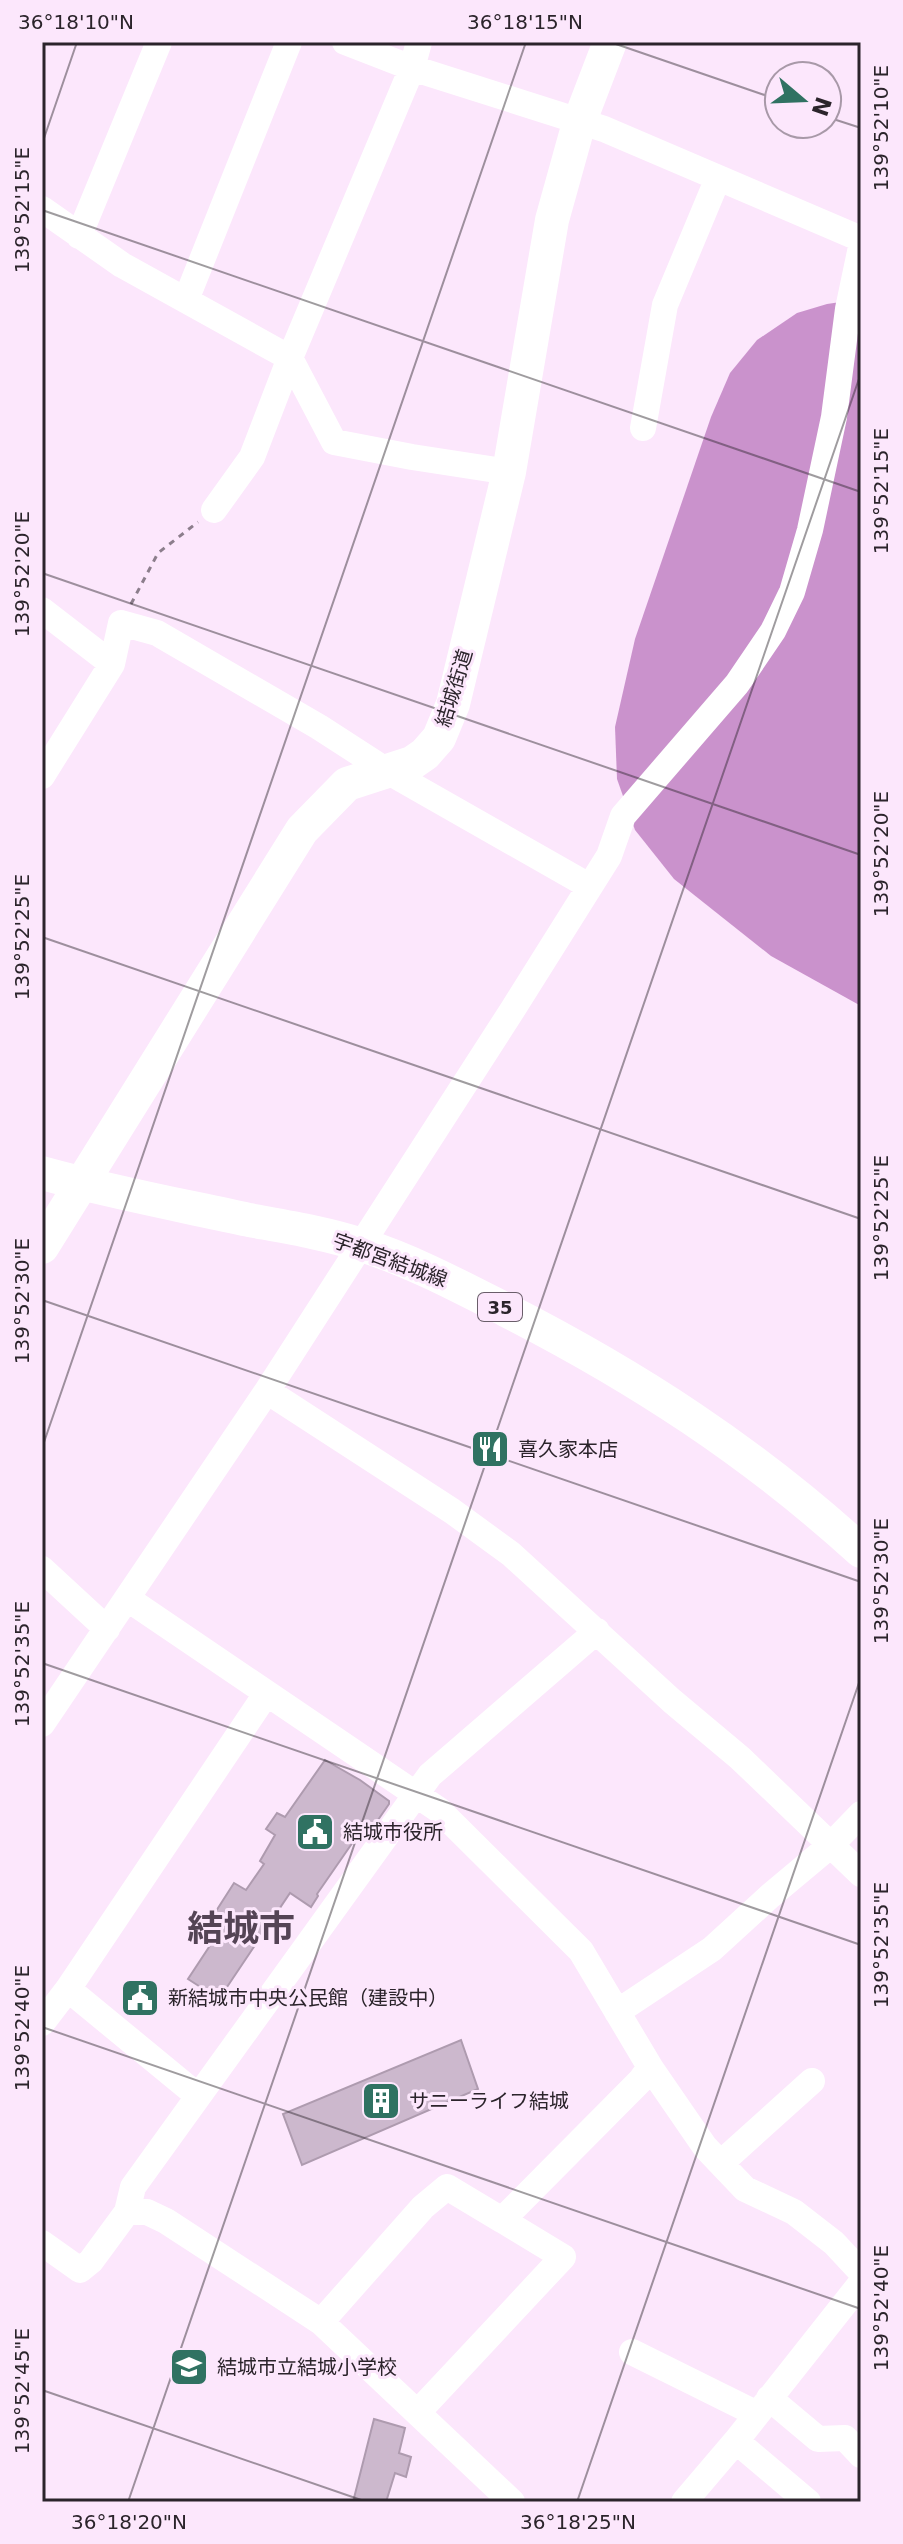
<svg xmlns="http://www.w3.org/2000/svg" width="903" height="2544" viewBox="0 0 903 2544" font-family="'DejaVu Sans','Noto Sans JP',sans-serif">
	<rect width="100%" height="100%" fill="#fce7fc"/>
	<path fill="#ca92cc" d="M 861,299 L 861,1006 L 771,956 L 674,879 L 635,830 L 617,779 L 615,727 L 635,639 L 711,417 L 730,373 L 757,340 L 797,313 L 827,304 Z"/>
	<path fill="#ccb8cd" stroke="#ae9baf" stroke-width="2" d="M 325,1760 L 360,1780 L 389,1801 L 389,1804 L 369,1833 L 362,1829 L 317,1894 L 318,1896 L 311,1907 L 290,1893 L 219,1999 L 188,1979 L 213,1941 L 202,1933 L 234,1883 L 246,1890 L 264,1864 L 260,1861 L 275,1835 L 266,1829 L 277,1813 L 285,1817 Z
		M 461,2040 L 478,2089 L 302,2165 L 283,2114 Z
		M 374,2419 L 405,2428 L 399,2453 L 411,2457 L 406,2477 L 395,2473 L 386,2502 L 353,2502 Z"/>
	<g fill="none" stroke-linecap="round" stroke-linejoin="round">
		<path stroke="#8c7e8c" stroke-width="3" stroke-dasharray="6 6" stroke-linecap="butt" d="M 131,604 L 158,553 L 198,522"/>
		<path stroke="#fff" stroke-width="26" d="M 345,42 L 412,68 L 604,129 L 861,239
			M 42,209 L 122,265 L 290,358 L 334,442 L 412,457 L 509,472
			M 79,236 L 159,42
			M 186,300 L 289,42
			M 643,428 L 665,305 L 718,178
			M 214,510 L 252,457 L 290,358 L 412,68 L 419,42
			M 42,610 L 112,664
			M 42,776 L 112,664 L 121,623 L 157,633 L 319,727 L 387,771 L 582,882 L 588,889
			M 267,1391 L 452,1511 L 511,1554 L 672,1701 L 740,1758 L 861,1874
			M 42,1569 L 107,1629
			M 128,1599 L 439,1810 L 581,1951 L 650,2067 L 705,2147 L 745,2189 L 794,2212 L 834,2243 L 861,2272
			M 42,1724 L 267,1391 L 513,1009 L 609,856 L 623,816 L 737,684 L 773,631 L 792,592 L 810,530 L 834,417 L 848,309 L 861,247
			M 68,1989 L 198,2096
			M 617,2012 L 712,1949 L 770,1896 L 831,1845 L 861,1814
			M 42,2023 L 68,1989 L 266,1694
			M 721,2163 L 812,2081
			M 127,2212 L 147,2212 L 166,2221 L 321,2322 L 512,2502
			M 42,2243 L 80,2270 L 91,2261 L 127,2212 L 133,2187 L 430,1775 L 597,1631
			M 321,2322 L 423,2207 L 447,2187 L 502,2220 L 641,2080 L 650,2067
			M 632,2352 L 757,2414
			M 769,2398 L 818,2439 L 845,2438 L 861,2455
			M 418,2412 L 563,2257 L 502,2220
			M 736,2441 L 808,2502
			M 684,2502 L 736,2441 L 861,2283"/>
		<path stroke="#fff" stroke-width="34" d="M 42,1173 C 110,1192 180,1205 249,1220 C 287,1227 325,1233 362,1245 C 412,1261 459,1286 506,1310 C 637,1377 751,1451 861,1551
			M 42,1247 L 302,830 L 347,784 L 412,763 L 425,754 L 439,738 L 453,704 L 509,472 L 552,220 L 579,123 L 610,42"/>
	</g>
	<path fill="none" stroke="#2b242b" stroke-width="2" stroke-opacity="0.45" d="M 610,42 L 779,100M 827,117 L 861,128M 42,144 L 77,42M 42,210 L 861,492M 42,573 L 861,855M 42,937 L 861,1219M 42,1300 L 861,1582M 42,1448 L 526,42M 42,1663 L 861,1945M 42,2027 L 861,2309M 42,2390 L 367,2502M 128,2502 L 861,373M 577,2502 L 861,1677"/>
	<defs>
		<g id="restaurant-square" transform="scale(2)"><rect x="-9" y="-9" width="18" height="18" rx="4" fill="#307262" stroke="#fce7fc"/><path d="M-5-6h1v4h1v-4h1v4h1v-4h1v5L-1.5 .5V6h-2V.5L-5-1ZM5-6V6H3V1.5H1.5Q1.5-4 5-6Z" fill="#fff"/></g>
		<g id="civic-square" transform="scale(2)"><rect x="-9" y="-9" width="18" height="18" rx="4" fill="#307262" stroke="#fce7fc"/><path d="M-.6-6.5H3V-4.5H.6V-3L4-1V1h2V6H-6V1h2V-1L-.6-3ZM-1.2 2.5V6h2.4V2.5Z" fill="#fff"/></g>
		<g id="building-square" transform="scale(2)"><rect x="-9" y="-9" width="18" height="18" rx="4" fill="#307262" stroke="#fce7fc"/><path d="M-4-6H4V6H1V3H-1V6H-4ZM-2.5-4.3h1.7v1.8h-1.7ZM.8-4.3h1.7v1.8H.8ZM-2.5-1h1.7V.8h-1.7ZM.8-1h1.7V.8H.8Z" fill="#fff"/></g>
		<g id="school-square" transform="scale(2)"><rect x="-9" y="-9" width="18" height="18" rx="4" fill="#307262" stroke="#fce7fc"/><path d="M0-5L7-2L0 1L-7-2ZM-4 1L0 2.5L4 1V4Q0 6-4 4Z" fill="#fff"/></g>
	</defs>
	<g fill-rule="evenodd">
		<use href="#restaurant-square" x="490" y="1449"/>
		<use href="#civic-square" x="315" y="1832"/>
		<use href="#civic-square" x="140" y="1998"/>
		<use href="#building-square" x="381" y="2101"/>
		<use href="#school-square" x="189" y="2367"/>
	</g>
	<g text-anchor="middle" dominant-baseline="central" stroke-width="6" stroke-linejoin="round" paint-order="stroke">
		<rect fill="#fce7fc" stroke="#6a5e6a" stroke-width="2" x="478" y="1293" width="44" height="28" rx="6"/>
		<g font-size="18" font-weight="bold" fill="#2b242b">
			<text x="500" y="1307">35</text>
		</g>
		<g font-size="20" fill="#2b242b" stroke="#fce7fc">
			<text transform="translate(454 688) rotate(-73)">結城街道</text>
			<text transform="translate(390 1260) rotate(20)">宇都宮結城線</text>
		</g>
		<g font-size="20" fill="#2b242b" stroke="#fce7fc" text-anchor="start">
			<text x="518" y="1449">喜久家本店</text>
			<text x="343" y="1832">結城市役所</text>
			<text x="168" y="1998">新結城市中央公民館（建設中）</text>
			<text x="409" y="2101">サニーライフ結城</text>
			<text x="217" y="2367">結城市立結城小学校</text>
		</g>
		<g font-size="36" font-weight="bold" fill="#544455" stroke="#fce7fc">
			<text x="241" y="1928">結城市</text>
		</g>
	</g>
	<rect width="903" height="2544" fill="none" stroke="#fce7fc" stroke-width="88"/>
	<g transform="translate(803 100) rotate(109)"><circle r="38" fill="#fce7fc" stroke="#a899a8" stroke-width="2"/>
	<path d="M0-6L14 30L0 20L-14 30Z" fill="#307262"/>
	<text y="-12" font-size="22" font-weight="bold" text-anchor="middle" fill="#2b242b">N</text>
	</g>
	<rect x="44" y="44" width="815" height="2456" fill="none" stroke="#2b242b" stroke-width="3"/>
	<g font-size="20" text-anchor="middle" fill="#2b242b">
		<text x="76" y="29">36°18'10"N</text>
		<text x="525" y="29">36°18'15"N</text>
		<text transform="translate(881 128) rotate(-90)" y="7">139°52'10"E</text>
		<text transform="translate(22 210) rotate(-90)" y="7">139°52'15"E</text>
		<text transform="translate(881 491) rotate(-90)" y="7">139°52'15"E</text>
		<text transform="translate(22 574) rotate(-90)" y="7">139°52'20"E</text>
		<text transform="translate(881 854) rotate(-90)" y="7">139°52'20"E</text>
		<text transform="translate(22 937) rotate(-90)" y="7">139°52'25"E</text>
		<text transform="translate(881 1218) rotate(-90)" y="7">139°52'25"E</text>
		<text transform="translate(22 1301) rotate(-90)" y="7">139°52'30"E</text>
		<text transform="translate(881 1581) rotate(-90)" y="7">139°52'30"E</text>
		<text transform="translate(22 1664) rotate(-90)" y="7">139°52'35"E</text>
		<text transform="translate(881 1945) rotate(-90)" y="7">139°52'35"E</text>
		<text transform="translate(22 2028) rotate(-90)" y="7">139°52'40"E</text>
		<text transform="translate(881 2308) rotate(-90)" y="7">139°52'40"E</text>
		<text transform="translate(22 2391) rotate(-90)" y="7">139°52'45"E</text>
		<text x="129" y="2529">36°18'20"N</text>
		<text x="578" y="2529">36°18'25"N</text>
	</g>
</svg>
